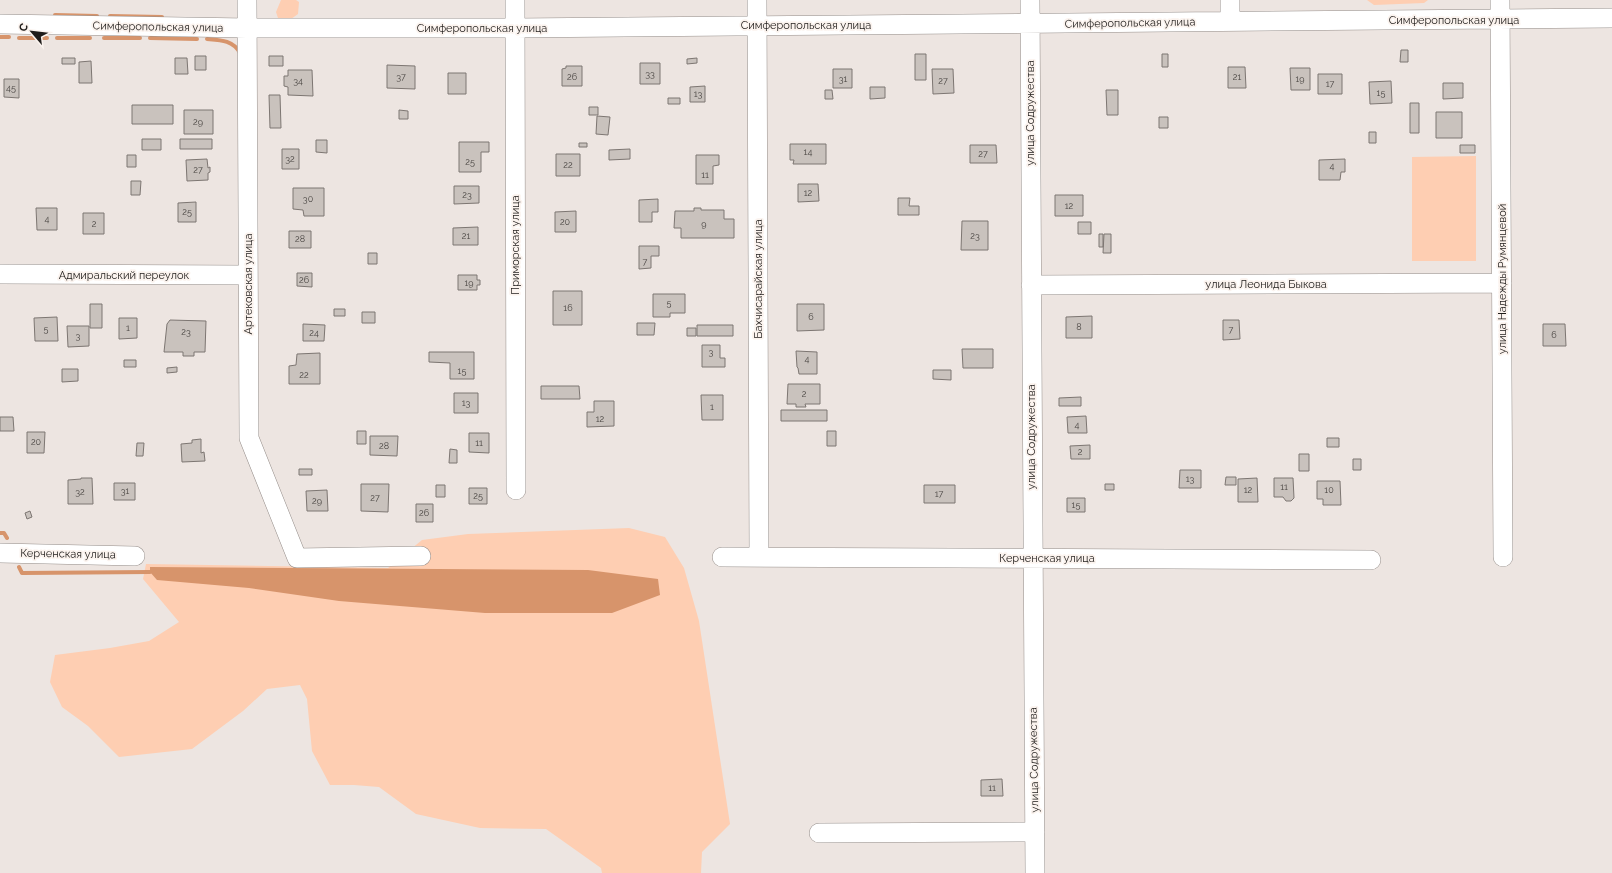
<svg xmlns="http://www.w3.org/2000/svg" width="1612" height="873" viewBox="0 0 1612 873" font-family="Raleway,sans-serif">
	<rect width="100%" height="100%" fill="#ede5e1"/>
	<path fill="#feceb2" d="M 281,0 L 296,0 L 299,2 L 298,14 L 291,19 L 278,18 L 276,12 Z
		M 1367,0 L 1428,0 L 1424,3 L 1374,5 Z
		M 1476,156 L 1476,261 L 1412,261 L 1412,157 Z
		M 629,528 L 665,537 L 684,568 L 699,621 L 730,824 L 702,852 L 701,873 L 602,873 L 601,868 L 546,829 L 480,828 L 416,814 L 379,787 L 354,785 L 330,785 L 312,751 L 307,699 L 300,685 L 267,689 L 243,711 L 192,749 L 119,757 L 88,726 L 62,707 L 50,682 L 55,655 L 110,648 L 149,641 L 179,622 L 143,579 L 146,564 L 388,568 L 422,540 L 468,534 Z"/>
	<path fill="#d7946b" d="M 150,567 L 588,570 L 658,579 L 660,595 L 612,613 L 485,613 L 339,601 L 249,588 L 157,580 L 150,572 Z"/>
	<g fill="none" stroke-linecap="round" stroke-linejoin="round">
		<path stroke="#d7946b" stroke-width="4" d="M 55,15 L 97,16
			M 110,16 L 162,17
			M 0,37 L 9,37
			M 19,38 L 47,38
			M 57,38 L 90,38
			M 104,38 L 140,38
			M 150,38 L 197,39
			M 207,39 C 220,40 233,40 240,53
			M 0,533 L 4,533 L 7,538
			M 19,567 L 22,573 L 150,572"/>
	</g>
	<path fill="#c9c2bd" stroke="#7d7672" d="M 1401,50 L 1408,50 L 1408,62 L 1400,62 Z
		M 915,54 L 926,54 L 926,80 L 915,80 Z
		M 1162,54 L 1168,54 L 1168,67 L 1162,67 Z
		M 195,56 L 206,56 L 206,70 L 195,70 Z
		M 269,56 L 283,56 L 283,66 L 269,66 Z
		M 62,58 L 75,58 L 75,64 L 62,64 Z
		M 175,58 L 187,58 L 188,74 L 175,74 Z
		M 697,58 L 697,63 L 687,64 L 687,59 Z
		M 91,61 L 92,83 L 79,83 L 79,62 Z
		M 640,63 L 660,63 L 660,84 L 640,84 Z
		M 387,65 L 415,66 L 415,89 L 387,88 Z
		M 566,66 L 582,66 L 582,86 L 562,86 L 562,69 L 566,68 Z
		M 1228,67 L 1245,67 L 1246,88 L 1228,88 Z
		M 1290,68 L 1310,68 L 1310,90 L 1291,90 Z
		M 833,69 L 852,69 L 852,88 L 833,88 Z
		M 932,69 L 953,69 L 954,93 L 933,94 Z
		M 288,70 L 312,70 L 313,96 L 288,95 L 288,87 L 284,86 L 284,76 L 288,76 Z
		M 448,73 L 466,73 L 466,94 L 448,94 Z
		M 1318,74 L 1342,74 L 1342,94 L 1318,94 Z
		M 4,79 L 19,79 L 19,98 L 4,97 Z
		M 1391,81 L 1392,103 L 1370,104 L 1369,82 Z
		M 1443,83 L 1463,83 L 1463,98 L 1443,99 Z
		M 705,86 L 705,102 L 690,102 L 690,87 Z
		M 870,87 L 885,87 L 885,98 L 870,99 Z
		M 825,90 L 832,90 L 833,99 L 825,99 Z
		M 1106,90 L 1118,90 L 1118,115 L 1107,115 Z
		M 269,95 L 280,95 L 281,128 L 270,128 Z
		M 668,98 L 680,98 L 680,104 L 668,104 Z
		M 1410,103 L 1419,103 L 1419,133 L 1410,133 Z
		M 132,105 L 173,105 L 173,124 L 132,124 Z
		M 589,107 L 598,107 L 598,115 L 589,115 Z
		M 184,110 L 213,110 L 213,134 L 184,134 Z
		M 399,110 L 408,111 L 408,119 L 399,119 Z
		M 1436,112 L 1462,112 L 1462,138 L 1436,138 Z
		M 597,116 L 610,117 L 608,135 L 596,134 Z
		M 1159,117 L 1168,117 L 1168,128 L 1159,128 Z
		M 1369,132 L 1376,132 L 1376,143 L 1369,143 Z
		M 142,139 L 161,139 L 161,150 L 142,150 Z
		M 180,139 L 212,139 L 212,149 L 180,149 Z
		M 316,140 L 327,140 L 327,153 L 316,152 Z
		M 459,142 L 489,142 L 489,152 L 481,152 L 481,172 L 459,172 Z
		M 579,143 L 587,143 L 587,147 L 579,147 Z
		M 790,144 L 826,144 L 826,164 L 793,164 L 794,160 L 790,160 Z
		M 970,145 L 996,145 L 997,163 L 970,163 Z
		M 1460,145 L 1475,145 L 1475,153 L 1460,153 Z
		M 282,149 L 299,149 L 299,169 L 282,169 Z
		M 630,149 L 630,159 L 609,160 L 609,150 Z
		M 556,154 L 580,154 L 580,176 L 556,176 Z
		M 127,155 L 136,155 L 136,167 L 127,167 Z
		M 696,155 L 719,155 L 719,165 L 713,166 L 713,184 L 696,184 Z
		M 207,159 L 208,168 L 210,167 L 210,172 L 208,173 L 208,180 L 187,181 L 186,160 Z
		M 1345,159 L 1345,172 L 1341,172 L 1340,180 L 1319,180 L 1319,160 Z
		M 131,181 L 141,181 L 140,195 L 131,195 Z
		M 798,184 L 818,184 L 819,201 L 798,202 Z
		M 454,186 L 479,186 L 479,203 L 454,204 Z
		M 293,188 L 324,188 L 324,216 L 304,216 L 303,210 L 293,209 Z
		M 1055,195 L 1083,195 L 1083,216 L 1055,216 Z
		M 898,198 L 910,198 L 909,206 L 919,206 L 919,215 L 898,215 Z
		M 658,199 L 658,212 L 652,212 L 652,222 L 639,222 L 639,200 Z
		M 196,202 L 196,222 L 178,222 L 178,203 Z
		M 36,208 L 57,208 L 57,230 L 37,230 Z
		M 694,208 L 701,208 L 701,210 L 724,210 L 724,219 L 734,219 L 734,238 L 681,238 L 681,228 L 674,228 L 675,211 L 694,211 Z
		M 576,211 L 576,232 L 555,232 L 555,212 Z
		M 83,213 L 104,213 L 104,234 L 83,234 Z
		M 962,221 L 988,221 L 988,250 L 961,250 Z
		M 1078,222 L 1091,222 L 1091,234 L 1078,234 Z
		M 478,227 L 478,245 L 453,245 L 453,228 Z
		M 289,231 L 311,231 L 311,248 L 289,248 Z
		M 1099,234 L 1103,234 L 1103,247 L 1099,247 Z
		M 1104,234 L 1111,234 L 1111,253 L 1103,253 Z
		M 639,246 L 659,246 L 659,256 L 651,256 L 651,268 L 639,269 Z
		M 368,253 L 377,253 L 377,264 L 368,264 Z
		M 297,273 L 312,273 L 312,287 L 297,286 Z
		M 458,275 L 477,275 L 477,280 L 480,280 L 480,285 L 477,285 L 477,290 L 458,290 Z
		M 553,291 L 582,291 L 582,325 L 553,325 Z
		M 653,294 L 685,294 L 685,313 L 670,313 L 670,317 L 653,317 Z
		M 90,304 L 102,304 L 102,328 L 90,328 Z
		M 797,304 L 824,304 L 824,330 L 797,331 Z
		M 334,309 L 345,309 L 345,316 L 334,316 Z
		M 362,312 L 375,312 L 375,323 L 362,323 Z
		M 1092,316 L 1092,338 L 1066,338 L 1066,317 Z
		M 57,317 L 58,341 L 35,341 L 34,318 Z
		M 119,318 L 137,318 L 137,338 L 119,339 Z
		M 170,320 L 206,321 L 205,352 L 194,352 L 194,356 L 183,356 L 183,352 L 164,352 L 167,324 Z
		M 1223,320 L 1239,320 L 1240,339 L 1223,340 Z
		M 637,323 L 655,323 L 654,335 L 637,335 Z
		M 303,324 L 325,325 L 324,341 L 303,341 Z
		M 1543,324 L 1565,324 L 1566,346 L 1543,346 Z
		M 697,325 L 733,325 L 733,336 L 697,336 Z
		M 67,326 L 89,326 L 89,346 L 68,347 Z
		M 687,328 L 696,328 L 696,336 L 687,336 Z
		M 702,345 L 720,345 L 720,358 L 725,358 L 725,367 L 702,367 Z
		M 962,349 L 993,349 L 993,368 L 963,368 Z
		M 796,351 L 817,352 L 817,374 L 799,374 L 798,368 L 797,367 Z
		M 429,352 L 474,352 L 474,379 L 450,379 L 450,363 L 429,362 Z
		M 320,353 L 320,384 L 289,384 L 289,366 L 296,365 L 297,354 Z
		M 124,360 L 136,360 L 136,367 L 124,367 Z
		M 177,367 L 177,372 L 167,373 L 167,368 Z
		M 62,369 L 78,369 L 78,381 L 62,382 Z
		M 933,370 L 951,370 L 951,380 L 933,379 Z
		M 788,384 L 820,384 L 820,404 L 805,404 L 806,407 L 796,407 L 796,404 L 787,404 Z
		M 541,386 L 579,386 L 580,399 L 541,399 Z
		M 454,393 L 478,393 L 478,413 L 454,413 Z
		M 701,395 L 723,395 L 723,420 L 702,420 Z
		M 1081,397 L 1081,406 L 1059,406 L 1059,398 Z
		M 594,401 L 614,401 L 614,426 L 587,427 L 587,412 L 594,412 Z
		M 781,410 L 827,410 L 827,421 L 781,421 Z
		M 1086,416 L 1087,433 L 1068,433 L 1067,417 Z
		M 0,417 L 13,417 L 14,431 L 0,431 Z
		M 357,431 L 366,431 L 366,444 L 357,444 Z
		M 827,431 L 836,431 L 836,446 L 827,446 Z
		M 27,432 L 45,432 L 44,453 L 27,453 Z
		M 469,433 L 489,433 L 489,453 L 469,452 Z
		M 370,436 L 398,436 L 397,456 L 370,455 Z
		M 1327,438 L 1339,438 L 1339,447 L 1327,447 Z
		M 201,439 L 201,453 L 204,452 L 205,461 L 182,462 L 181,444 L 192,443 L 192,440 Z
		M 137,443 L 144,443 L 143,456 L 136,456 Z
		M 1090,445 L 1090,459 L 1071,459 L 1070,446 Z
		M 450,449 L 457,450 L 457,463 L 449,463 Z
		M 1299,454 L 1309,454 L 1309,471 L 1299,471 Z
		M 1353,459 L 1361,459 L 1361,470 L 1353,470 Z
		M 299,469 L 312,469 L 312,475 L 299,475 Z
		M 1180,470 L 1201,470 L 1201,488 L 1179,488 Z
		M 1226,477 L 1236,477 L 1236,485 L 1225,485 Z
		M 81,478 L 92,478 L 93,504 L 68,504 L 68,480 L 81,479 Z
		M 1257,478 L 1258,502 L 1238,502 L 1238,479 Z
		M 1274,478 L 1293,478 L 1294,498 L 1291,501 L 1286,501 L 1283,497 L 1274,497 Z
		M 1317,481 L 1340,481 L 1341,505 L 1323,505 L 1323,499 L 1317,499 Z
		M 114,483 L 135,483 L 135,500 L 114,500 Z
		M 361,484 L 389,484 L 388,512 L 361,511 Z
		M 1105,484 L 1114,484 L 1114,490 L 1105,490 Z
		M 436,485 L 445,485 L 445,497 L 436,497 Z
		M 924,485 L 955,485 L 955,503 L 924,503 Z
		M 469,488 L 487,488 L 487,504 L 469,504 Z
		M 327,490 L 328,511 L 307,511 L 306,491 Z
		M 1067,498 L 1085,498 L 1085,512 L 1067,512 Z
		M 416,504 L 433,504 L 433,522 L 416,522 Z
		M 30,511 L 32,517 L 27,519 L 25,513 Z
		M 1002,779 L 1003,796 L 981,796 L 981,780 Z"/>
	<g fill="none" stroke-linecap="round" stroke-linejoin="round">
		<g stroke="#948d89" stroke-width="20">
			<path id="minor" d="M 247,0 L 249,438 L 297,558 L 421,556
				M 515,0 L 516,490
				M 757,0 L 759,557
				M 1030,0 L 1035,873
				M 1230,0 L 1230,21
				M 1500,0 L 1503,557
				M 0,24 L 247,28 L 515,28 L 1612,18
				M 0,274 L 247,275
				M 1031,285 L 1502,283
				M 0,553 L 135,556
				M 722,557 L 1371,560
				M 819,833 L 1035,832"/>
		</g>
		<use href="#minor" stroke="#fff" stroke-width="19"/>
	</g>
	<g text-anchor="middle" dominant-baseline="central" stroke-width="3.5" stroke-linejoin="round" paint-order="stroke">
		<g font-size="9" fill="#4a4643">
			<text x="650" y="74">33</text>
			<text x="401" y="77">37</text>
			<text x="572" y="77">26</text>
			<text x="1237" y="77">21</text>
			<text x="843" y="79">31</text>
			<text x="1300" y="79">19</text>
			<text x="298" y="81">34</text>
			<text x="943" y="81">27</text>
			<text x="1330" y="84">17</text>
			<text x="11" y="88">45</text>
			<text x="1381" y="93">15</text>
			<text x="698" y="94">13</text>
			<text x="198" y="122">29</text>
			<text x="808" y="152">14</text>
			<text x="983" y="154">27</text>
			<text x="290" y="159">32</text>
			<text x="470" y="162">25</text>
			<text x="568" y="165">22</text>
			<text x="1332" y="166">4</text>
			<text x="198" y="170">27</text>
			<text x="705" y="175">11</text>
			<text x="808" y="193">12</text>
			<text x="467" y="195">23</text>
			<text x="308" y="199">30</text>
			<text x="1069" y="206">12</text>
			<text x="187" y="212">25</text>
			<text x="47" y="219">4</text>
			<text x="565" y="222">20</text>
			<text x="94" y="224">2</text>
			<text x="704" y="224">9</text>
			<text x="466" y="236">21</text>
			<text x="975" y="236">23</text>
			<text x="300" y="239">28</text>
			<text x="645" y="262">7</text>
			<text x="304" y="280">26</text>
			<text x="469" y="283">19</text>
			<text x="669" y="303">5</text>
			<text x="568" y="308">16</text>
			<text x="811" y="317">6</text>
			<text x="1079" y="327">8</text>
			<text x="128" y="328">1</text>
			<text x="46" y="329">5</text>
			<text x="1231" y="330">7</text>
			<text x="186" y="332">23</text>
			<text x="314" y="333">24</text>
			<text x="1554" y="335">6</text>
			<text x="78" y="336">3</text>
			<text x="711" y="352">3</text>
			<text x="807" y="359">4</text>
			<text x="462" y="371">15</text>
			<text x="304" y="375">22</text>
			<text x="804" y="394">2</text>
			<text x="466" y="403">13</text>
			<text x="712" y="407">1</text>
			<text x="600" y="419">12</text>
			<text x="1077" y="425">4</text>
			<text x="36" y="442">20</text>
			<text x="479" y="443">11</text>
			<text x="384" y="446">28</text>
			<text x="1080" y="452">2</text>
			<text x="1190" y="479">13</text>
			<text x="1284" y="487">11</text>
			<text x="1248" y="490">12</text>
			<text x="1329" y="490">10</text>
			<text x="125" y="491">31</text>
			<text x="80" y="492">32</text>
			<text x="939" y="494">17</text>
			<text x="478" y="496">25</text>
			<text x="375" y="498">27</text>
			<text x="317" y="501">29</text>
			<text x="1076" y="505">15</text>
			<text x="424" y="513">26</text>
			<text x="992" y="788">11</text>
		</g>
		<g font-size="11" fill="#1f1c1a" stroke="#fbf3ee">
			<text x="1454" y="20">Симферопольская улица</text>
			<text transform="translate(1130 23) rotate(-1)">Симферопольская улица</text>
			<text x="806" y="25">Симферопольская улица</text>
			<text transform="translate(158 27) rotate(1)">Симферопольская улица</text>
			<text x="482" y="28">Симферопольская улица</text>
			<text transform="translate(1030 113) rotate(-90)">улица Содружества</text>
			<text transform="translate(515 245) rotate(-90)">Приморская улица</text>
			<text x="124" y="275">Адмиральский переулок</text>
			<text transform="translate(758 279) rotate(-90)">Бахчисарайская улица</text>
			<text transform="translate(1502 279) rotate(-90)">улица Надежды Румянцевой</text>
			<text transform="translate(248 284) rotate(-90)">Артековская улица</text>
			<text x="1266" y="284">улица Леонида Быкова</text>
			<text transform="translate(1031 437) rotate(-90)">улица Содружества</text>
			<text transform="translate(68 554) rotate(1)">Керченская улица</text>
			<text x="1047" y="558">Керченская улица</text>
			<text transform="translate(1034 760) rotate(-91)">улица Содружества</text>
		</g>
	</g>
	<g transform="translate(32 32) rotate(298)" stroke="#fbf3ee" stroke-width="3" paint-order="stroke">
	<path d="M0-3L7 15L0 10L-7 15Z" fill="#1f1c1a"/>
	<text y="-6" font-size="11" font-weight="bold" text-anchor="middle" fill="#1f1c1a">С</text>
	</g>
</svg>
